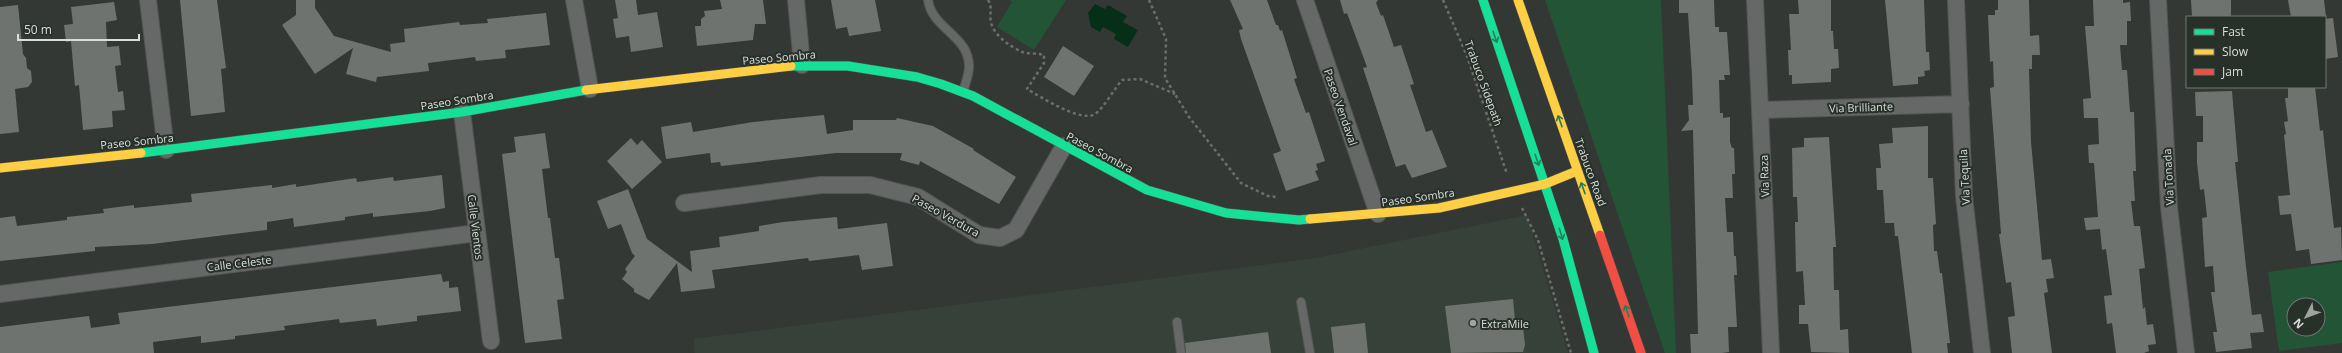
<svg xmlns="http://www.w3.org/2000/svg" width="2342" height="353" viewBox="0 0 2342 353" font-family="'Open Sans',sans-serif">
	<rect width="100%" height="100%" fill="#343835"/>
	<path fill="#364239" d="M 1527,215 L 1568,353 L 695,353 L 694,339 L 1316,258 Z"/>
	<path fill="#245436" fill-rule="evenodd" d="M 1009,0 L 1066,0 L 1034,50 L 997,27 L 1012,2 Z
		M 1545,0 L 1661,0 L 1676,353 L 1665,353 Z
		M 2342,262 L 2342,343 L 2279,351 L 2268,272 ZM 2294,305 L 2318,305 L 2318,329 L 2294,329 Z"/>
	<path fill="#052f17" d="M 1095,4 L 1105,9 L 1108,5 L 1127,16 L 1123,22 L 1138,30 L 1128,47 L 1114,39 L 1116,34 L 1103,27 L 1100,32 L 1091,27 L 1088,13 Z"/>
	<path fill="#6f7370" d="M 180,0 L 217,0 L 226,68 L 221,69 L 225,112 L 191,116 Z
		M 296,0 L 315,0 L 315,8 L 334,36 L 391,52 L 390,44 L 405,42 L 404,29 L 459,22 L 460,25 L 488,23 L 487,19 L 546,13 L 550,45 L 505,50 L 506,58 L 476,61 L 475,57 L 428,63 L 429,71 L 377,77 L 376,82 L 346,74 L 353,48 L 315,74 L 282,25 L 296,15 Z
		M 615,0 L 636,0 L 638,15 L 657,12 L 663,47 L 631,52 L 629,36 L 616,38 L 613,19 L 618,18 Z
		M 720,0 L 763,0 L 766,24 L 755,24 L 753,40 L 697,46 L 695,26 L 701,26 L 701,19 L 705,16 L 704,11 L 722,9 Z
		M 831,0 L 875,0 L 881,31 L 849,36 L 847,27 L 836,29 Z
		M 1230,0 L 1267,0 L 1276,25 L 1278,25 L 1280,31 L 1282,30 L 1297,78 L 1294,79 L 1306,113 L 1309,112 L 1325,161 L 1316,164 L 1318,170 L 1315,171 L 1319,180 L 1286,191 L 1273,154 L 1281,151 L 1241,39 L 1239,30 L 1243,29 Z
		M 1340,0 L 1378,0 L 1376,3 L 1381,16 L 1383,15 L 1394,47 L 1401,45 L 1414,84 L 1410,85 L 1426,132 L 1432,130 L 1447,167 L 1412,178 L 1405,164 L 1396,167 L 1363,68 L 1367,67 L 1347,13 L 1344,14 Z
		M 1679,0 L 1714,0 L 1715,27 L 1719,27 L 1719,32 L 1727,32 L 1730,75 L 1724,75 L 1725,80 L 1719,80 L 1720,113 L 1723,113 L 1723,118 L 1730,117 L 1730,142 L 1732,148 L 1734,148 L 1735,174 L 1732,174 L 1733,198 L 1725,198 L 1727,232 L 1733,232 L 1734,256 L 1736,256 L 1737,275 L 1734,275 L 1737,327 L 1728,327 L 1729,352 L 1722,353 L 1691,353 L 1690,334 L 1698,334 L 1693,130 L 1681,131 L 1689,120 L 1688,105 L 1693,105 L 1692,75 L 1688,13 L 1679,13 Z
		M 1798,0 L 1831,0 L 1831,31 L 1833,31 L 1834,49 L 1838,49 L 1839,68 L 1831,69 L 1831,82 L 1792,84 L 1792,75 L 1789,75 L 1788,50 L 1791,50 L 1789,14 L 1799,14 Z
		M 1885,0 L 1924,0 L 1926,52 L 1929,52 L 1930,70 L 1924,71 L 1925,76 L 1918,77 L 1918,84 L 1893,86 Z
		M 1998,0 L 2029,0 L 2030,36 L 2039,35 L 2040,55 L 2032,55 L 2032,69 L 2029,69 L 2031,142 L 2042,260 L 2051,259 L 2054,278 L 2046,279 L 2048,292 L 2044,293 L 2052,353 L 2012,353 L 2008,317 L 2015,316 L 2011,282 L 2006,283 L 1999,234 L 2001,234 L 1990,88 L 1994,87 L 1993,61 L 1990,62 L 1988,15 L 1995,15 L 1995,10 L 1998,10 Z
		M 2093,0 L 2123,0 L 2123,3 L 2130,2 L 2131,21 L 2127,21 L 2127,45 L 2120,45 L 2122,70 L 2127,70 L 2130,112 L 2134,112 L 2136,171 L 2133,171 L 2135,201 L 2131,201 L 2134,226 L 2140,226 L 2145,268 L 2139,269 L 2143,309 L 2145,307 L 2147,325 L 2153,324 L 2156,344 L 2148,345 L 2149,351 L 2144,353 L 2116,353 L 2112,323 L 2107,324 L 2104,296 L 2112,295 L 2106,249 L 2102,250 L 2100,229 L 2086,230 L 2084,218 L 2098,217 L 2094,163 L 2089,163 L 2088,145 L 2099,144 L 2098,118 L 2084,118 L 2083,99 L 2091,98 L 2085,26 L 2094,26 Z
		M 2191,0 L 2231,0 L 2231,14 L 2230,17 L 2192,17 Z
		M 2288,0 L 2324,0 L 2326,17 L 2291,17 Z
		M 114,2 L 117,20 L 106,22 L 107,47 L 119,46 L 121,65 L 115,66 L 118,92 L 123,91 L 125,110 L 112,111 L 113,127 L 83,130 L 79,85 L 75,86 L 71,41 L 66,42 L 64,25 L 73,24 L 71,7 Z
		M 18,5 L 23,54 L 26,58 L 27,68 L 31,71 L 32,82 L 28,87 L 15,89 L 19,132 L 0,134 L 0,7 Z
		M 2333,18 L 2338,57 L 2325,59 L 2325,19 Z
		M 1063,46 L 1094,66 L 1074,96 L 1044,77 Z
		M 2288,87 L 2315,87 L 2320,131 L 2323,130 L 2325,150 L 2334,228 L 2341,227 L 2342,260 L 2311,264 L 2309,249 L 2296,251 L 2291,214 L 2280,215 L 2278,196 L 2290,195 L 2284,135 L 2286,134 L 2284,122 L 2288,121 L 2285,98 L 2288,98 Z
		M 2232,91 L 2238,162 L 2235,162 L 2246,267 L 2252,315 L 2261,314 L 2264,332 L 2250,333 L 2252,348 L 2216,352 L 2213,332 L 2217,332 L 2211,292 L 2215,292 L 2213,266 L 2205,267 L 2202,218 L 2207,217 L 2204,189 L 2200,190 L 2197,163 L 2197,142 L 2203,142 L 2203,116 L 2196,116 L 2195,92 Z
		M 824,115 L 827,134 L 853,130 L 853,120 L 896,120 L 897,118 L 933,126 L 974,149 L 973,150 L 1016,177 L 999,204 L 920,161 L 919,165 L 900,160 L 902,153 L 836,153 L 721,166 L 720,162 L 711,163 L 710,153 L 666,159 L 661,127 L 691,122 L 693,132 L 753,122 Z
		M 1928,126 L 1928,178 L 1933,178 L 1936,224 L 1933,225 L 1934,251 L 1937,251 L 1940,273 L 1942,273 L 1950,343 L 1947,343 L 1948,353 L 1912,353 L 1898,236 L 1895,236 L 1894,223 L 1885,223 L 1883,190 L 1877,190 L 1876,168 L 1881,168 L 1879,144 L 1893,143 L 1892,128 Z
		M 545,133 L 550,168 L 542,169 L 548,218 L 550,218 L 555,258 L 559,258 L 564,299 L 557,300 L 562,339 L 525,343 L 502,154 L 516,152 L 514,137 Z
		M 1829,137 L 1836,247 L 1833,247 L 1834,290 L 1839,290 L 1840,330 L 1848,329 L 1849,353 L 1811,352 L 1808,324 L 1799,324 L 1799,305 L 1805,305 L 1803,271 L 1796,272 L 1795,222 L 1798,222 L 1797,197 L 1793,197 L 1792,148 L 1804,147 L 1804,138 Z
		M 631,138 L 637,145 L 642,140 L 662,162 L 632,189 L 607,161 Z
		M 442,175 L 445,208 L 430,211 L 373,217 L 373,213 L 345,217 L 345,220 L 294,227 L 293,218 L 267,222 L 267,230 L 152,244 L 95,247 L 95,251 L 0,261 L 0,218 L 15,216 L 17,226 L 67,220 L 67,217 L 104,213 L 103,209 L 134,205 L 134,208 L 192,202 L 191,194 L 272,185 L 272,188 L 296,184 L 296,187 L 356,178 L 357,182 L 393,177 L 394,181 Z
		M 628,189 L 647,239 L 692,272 L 690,251 L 720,247 L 719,237 L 759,231 L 759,226 L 783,222 L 837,217 L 838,229 L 887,223 L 893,266 L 862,270 L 859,255 L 809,261 L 808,258 L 712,270 L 715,288 L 681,292 L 677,263 L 649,300 L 634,292 L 634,289 L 622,279 L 627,272 L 625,269 L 635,256 L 632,253 L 621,224 L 608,229 L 597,201 Z
		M 441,274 L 443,282 L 449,281 L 449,288 L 458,287 L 461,311 L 417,316 L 417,321 L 377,326 L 376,319 L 340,323 L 339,319 L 284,326 L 285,330 L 235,336 L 235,339 L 201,343 L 201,336 L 153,342 L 154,353 L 0,353 L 0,327 L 89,316 L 91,328 L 120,324 L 118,313 Z
		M 1513,299 L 1515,321 L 1520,320 L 1520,327 L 1523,327 L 1525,345 L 1523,352 L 1451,353 L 1445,306 Z
		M 1365,323 L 1368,353 L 1334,353 L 1331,327 Z
		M 1268,332 L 1271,353 L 1186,353 L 1185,343 Z"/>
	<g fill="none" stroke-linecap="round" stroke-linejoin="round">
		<g stroke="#535553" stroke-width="10">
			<path id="lane" d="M 928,0 C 932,29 970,36 969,67 C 969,75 965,84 963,92
				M 1301,302 L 1310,353
				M 1177,322 L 1181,353"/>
		</g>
		<g stroke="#535553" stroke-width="18">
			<path id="street" d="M 148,0 L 166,150
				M 574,0 L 590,89
				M 796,0 L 802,65
				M 1305,0 L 1378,214
				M 1755,0 L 1771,353
				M 1956,0 L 1964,196 L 1982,353
				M 2158,0 L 2169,207 L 2186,353
				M 1761,110 L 1961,104
				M 462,112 L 491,341
				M 684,203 L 821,185 L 870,185 L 918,197 L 979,235 L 1000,238 L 1016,230 L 1064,146
				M 0,294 L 477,233"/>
		</g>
		<g stroke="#535553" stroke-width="10">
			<path id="fast" d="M 1483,0 L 1563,239 L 1594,353
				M 791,66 L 848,66 L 917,77 L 941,84 L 973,96 L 1147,190 L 1226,213 L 1299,220 L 1310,219
				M 141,153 L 462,112 L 586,90"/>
		</g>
		<g stroke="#535553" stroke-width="10">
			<path id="slow" d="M 1518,0 L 1600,235
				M 586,90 L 791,66
				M 0,168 L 141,153
				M 1310,219 L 1439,208 L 1545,184 L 1577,171"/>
		</g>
		<g stroke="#535553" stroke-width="10">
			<path id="jam" d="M 1600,235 L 1641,353"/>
		</g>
		<path stroke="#6c6e6c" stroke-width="2.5" stroke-dasharray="3 3" stroke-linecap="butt" d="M 988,0 C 993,7 989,14 991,22 C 993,35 1011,47 1022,52 C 1029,54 1037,53 1044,55 L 1044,63 L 1027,89 C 1041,97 1081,123 1095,114 C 1103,109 1115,88 1122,80 L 1140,79 L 1175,94
			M 1149,0 L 1166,39 L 1165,78 L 1189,117 L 1241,183 L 1268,196 L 1276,197
			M 1443,0 L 1467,56 L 1507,174
			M 1522,208 L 1538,240 L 1571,353"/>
		<use href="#lane" stroke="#656866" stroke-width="8"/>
		<use href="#street" stroke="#656866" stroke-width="16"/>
		<use href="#fast" stroke="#16e098" stroke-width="9"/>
		<use href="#slow" stroke="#ffcf43" stroke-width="9"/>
		<use href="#jam" stroke="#f24e42" stroke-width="9"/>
	</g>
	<defs><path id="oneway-shaft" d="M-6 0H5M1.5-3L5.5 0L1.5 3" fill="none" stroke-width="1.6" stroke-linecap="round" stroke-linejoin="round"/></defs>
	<g stroke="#207f5c">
		<use href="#oneway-shaft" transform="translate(1495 37) rotate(71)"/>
		<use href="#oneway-shaft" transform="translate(1560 121) rotate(-109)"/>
		<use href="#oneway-shaft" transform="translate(1537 160) rotate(71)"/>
		<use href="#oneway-shaft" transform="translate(1583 188) rotate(-110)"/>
		<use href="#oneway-shaft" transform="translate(1561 234) rotate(73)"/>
		<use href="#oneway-shaft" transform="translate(1627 311) rotate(-109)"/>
	</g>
	<circle fill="#9fa4a0" stroke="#28302a" stroke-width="1.5" cx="1473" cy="323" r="4"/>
	<g text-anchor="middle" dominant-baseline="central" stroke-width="4" stroke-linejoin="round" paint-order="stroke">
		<g font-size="11" fill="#d9deda" stroke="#28302a">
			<text transform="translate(779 57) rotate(-5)">Paseo Sombra</text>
			<text transform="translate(1484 83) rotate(70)">Trabuco Sidepath</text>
			<text transform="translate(457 100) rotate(-9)">Paseo Sombra</text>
			<text transform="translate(1341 107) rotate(71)">Paseo Vendaval</text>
			<text transform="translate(1861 107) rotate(-2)">Via Brilliante</text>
			<text transform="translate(137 141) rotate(-6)">Paseo Sombra</text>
			<text transform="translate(1100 152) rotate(28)">Paseo Sombra</text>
			<text transform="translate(1591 172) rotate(70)">Trabuco Road</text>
			<text transform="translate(1764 176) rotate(-92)">Via Raza</text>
			<text transform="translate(1964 177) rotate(-93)">Via Tequila</text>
			<text transform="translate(2168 177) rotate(-93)">Via Tonada</text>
			<text transform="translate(1418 197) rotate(-8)">Paseo Sombra</text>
			<text transform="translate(946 215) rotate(29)">Paseo Verdura</text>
			<text transform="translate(476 227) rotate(83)">Calle Vientos</text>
			<text transform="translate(239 263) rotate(-7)">Calle Celeste</text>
		</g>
		<g font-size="11" fill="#d9deda" stroke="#28302a" text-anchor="start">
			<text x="1481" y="323">ExtraMile</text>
		</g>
	</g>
	<rect x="2186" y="16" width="140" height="72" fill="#28302a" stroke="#6f7670"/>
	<rect x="2194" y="29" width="20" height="6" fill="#16e098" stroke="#6f7670"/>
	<text x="2222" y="36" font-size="12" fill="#d9deda">Fast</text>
	<rect x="2194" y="49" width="20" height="6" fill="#ffcf43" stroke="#6f7670"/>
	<text x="2222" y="56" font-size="12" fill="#d9deda">Slow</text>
	<rect x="2194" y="69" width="20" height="6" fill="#f24e42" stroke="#6f7670"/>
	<text x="2222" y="76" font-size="12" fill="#d9deda">Jam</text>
	<g transform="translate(2306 317) rotate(228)"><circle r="19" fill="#28302a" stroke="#6f7670"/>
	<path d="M0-3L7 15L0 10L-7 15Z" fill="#9fa4a0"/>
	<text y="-6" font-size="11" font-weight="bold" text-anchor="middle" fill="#d9deda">N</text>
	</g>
	<path d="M18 34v6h121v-6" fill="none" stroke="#d9deda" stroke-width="2"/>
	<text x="24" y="34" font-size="12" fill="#d9deda" stroke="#28302a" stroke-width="3" paint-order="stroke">50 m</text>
</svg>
